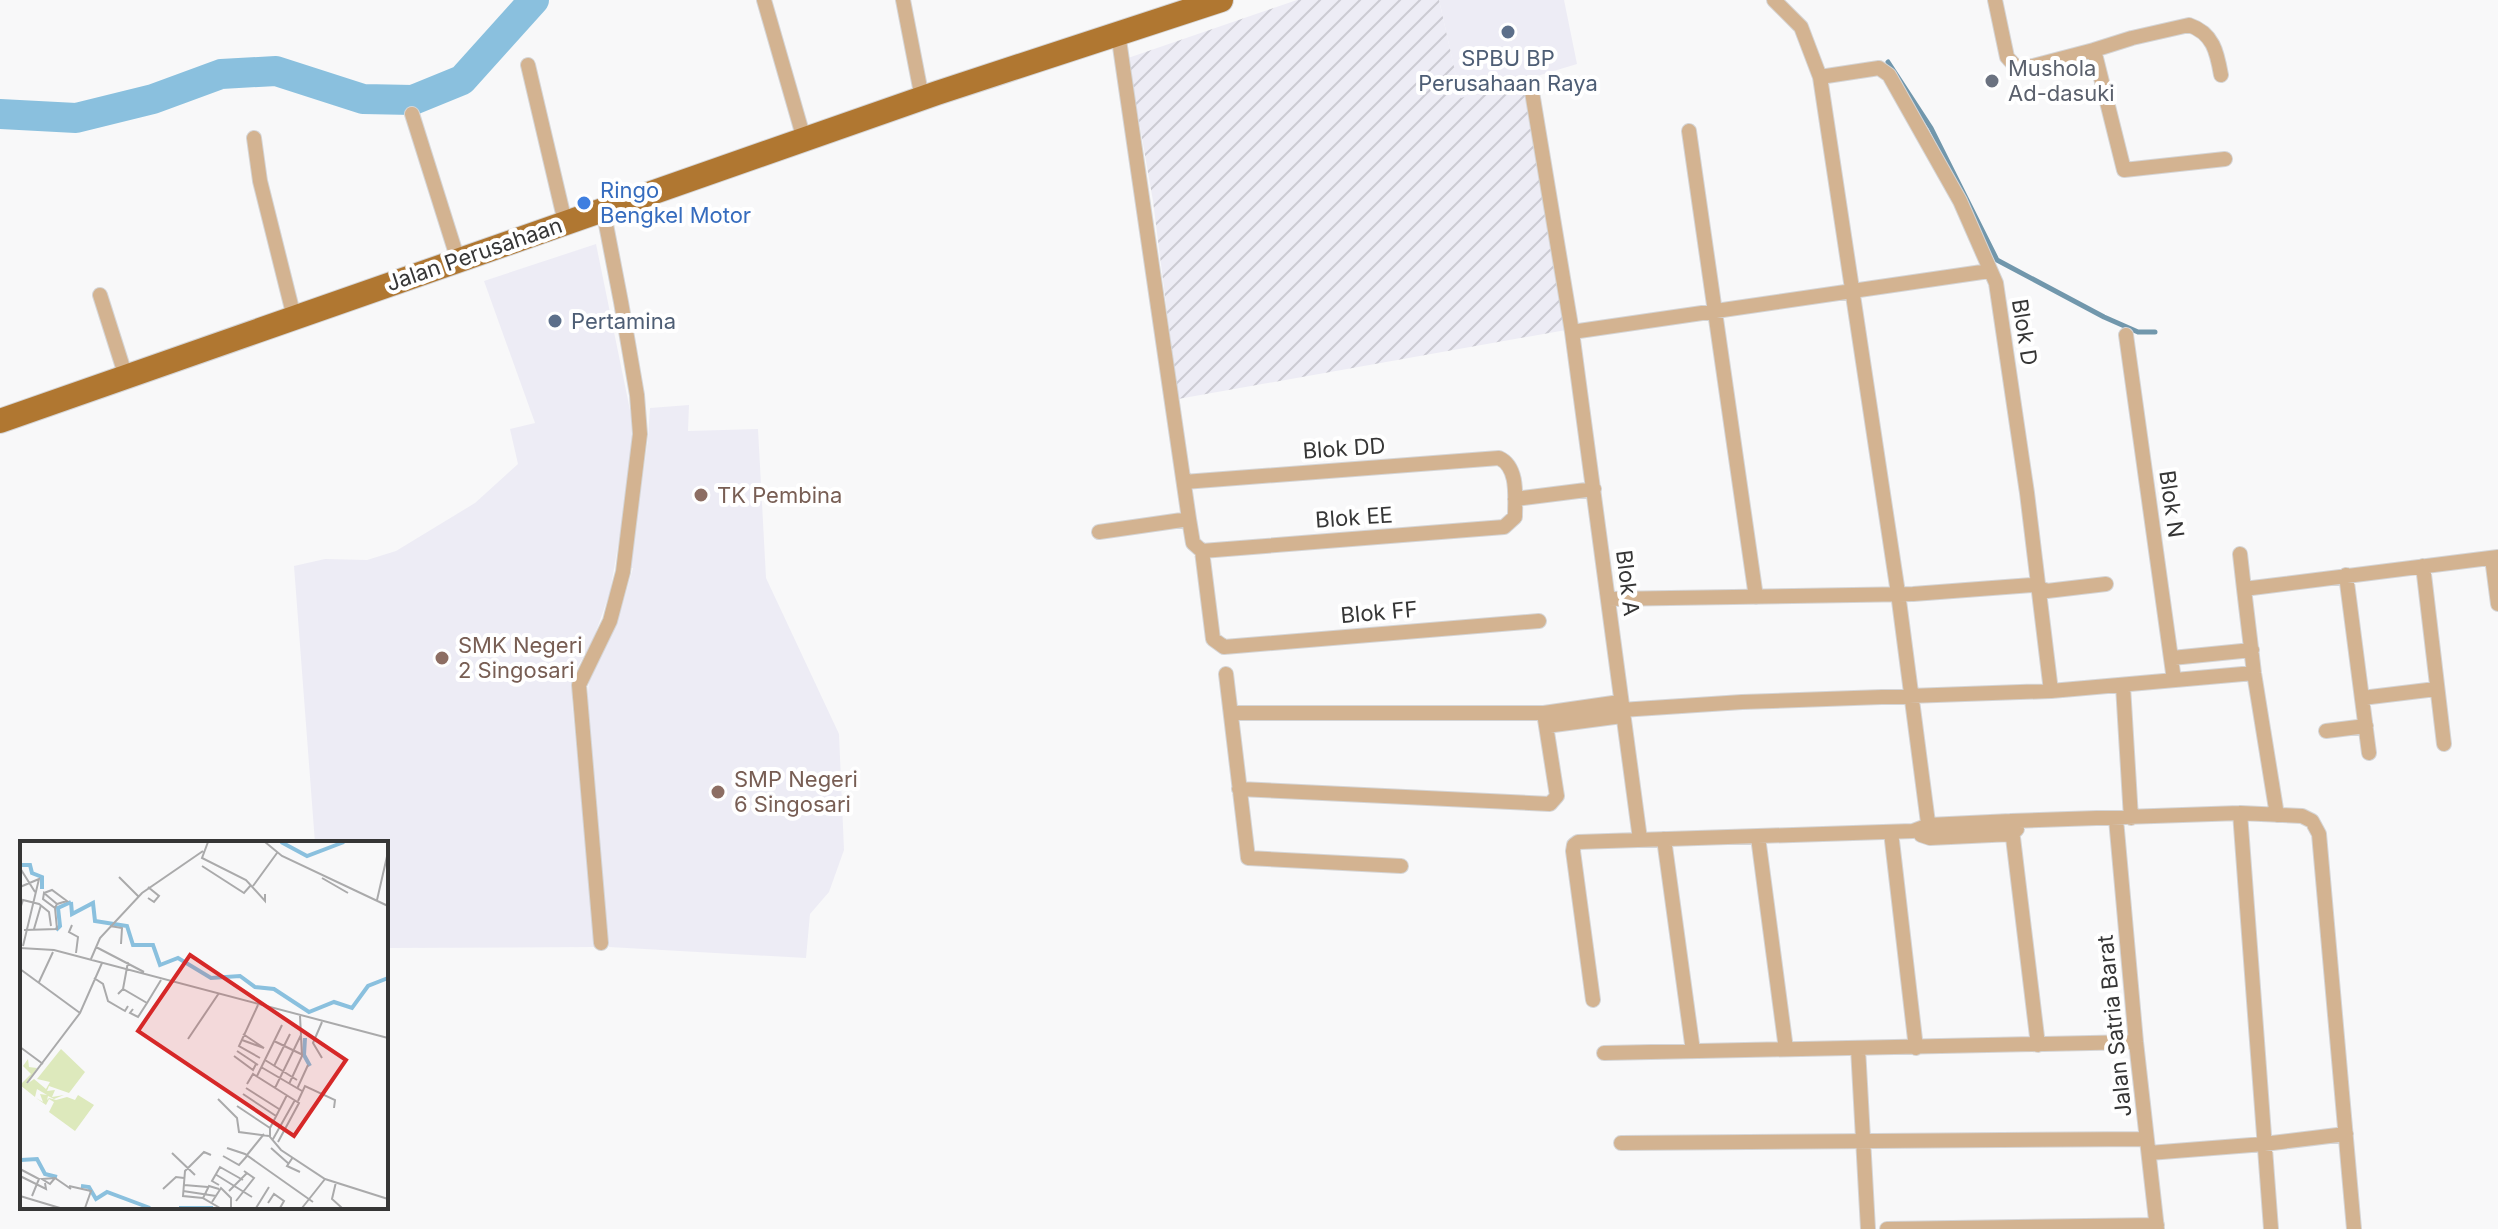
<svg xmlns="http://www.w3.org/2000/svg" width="2498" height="1229" viewBox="0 0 2498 1229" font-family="Inter,sans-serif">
	<defs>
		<pattern id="industrial-furrows" width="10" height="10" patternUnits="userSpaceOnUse" patternTransform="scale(2)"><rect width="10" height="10" fill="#edecf5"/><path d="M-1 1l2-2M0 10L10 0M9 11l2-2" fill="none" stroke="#cccbd3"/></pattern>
	</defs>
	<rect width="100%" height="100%" fill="#f8f8f9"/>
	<path fill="#edecf5" d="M 1439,0 L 1564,0 L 1577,64 L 1461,99 Z
		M 596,244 L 631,415 L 633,459 L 610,592 L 592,643 L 573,674 L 572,702 L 595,947 L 386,948 L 386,843 L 315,843 L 294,566 L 325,559 L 367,560 L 396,551 L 475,503 L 518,464 L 510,429 L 535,423 L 484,281 Z
		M 689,405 L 688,431 L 758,429 L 766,578 L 839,734 L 844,850 L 829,892 L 810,914 L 806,958 L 609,947 L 587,703 L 589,682 L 620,613 L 633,568 L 630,568 L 648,439 L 650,408 Z"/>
	<path fill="url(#industrial-furrows)" d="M 1297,0 L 1439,0 L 1461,98 L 1524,80 L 1566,330 L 1178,399 L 1153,201 L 1128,58 Z"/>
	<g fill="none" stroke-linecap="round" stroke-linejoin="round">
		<path stroke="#7197ac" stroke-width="5" d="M 1888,62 L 1931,128 L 1997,260 L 2104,317 L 2138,332 L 2155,332"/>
		<path stroke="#8ac0de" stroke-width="30" d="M 0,114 L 76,118 L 153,99 L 221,74 L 276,71 L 363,99 L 413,100 L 462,80 L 534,0"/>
		<g stroke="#d5d5d6" stroke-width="16">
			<path id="minor" d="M 764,0 L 804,139
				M 903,0 L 922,98
				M 1774,0 L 1801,27 L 1820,77 L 1898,593 L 1930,838
				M 1995,0 L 2007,57 L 2016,67 L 2033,66 L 2094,50 L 2124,170 L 2225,159
				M 1118,33 L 1189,519 L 1193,543 L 1202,551 L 1213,639 L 1224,647 L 1539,621
				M 2094,50 L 2132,38 L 2189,25 C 2213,33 2217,52 2221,75
				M 528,65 L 565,222
				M 1820,77 L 1879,68 L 1889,75 L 1960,201 L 1996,283 L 2027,493 L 2051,691
				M 1532,92 L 1572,332 L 1640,839
				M 412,114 L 458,260
				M 1689,131 L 1756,597
				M 254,138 L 260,181 L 294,317
				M 100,295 L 126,377
				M 1572,332 L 1989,271
				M 2126,335 L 2174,680
				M 1184,482 L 1499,458 C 1519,467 1515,498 1515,517 L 1504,527 L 1202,551
				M 1515,499 L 1594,489
				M 1099,532 L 1189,519
				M 2240,554 L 2244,589
				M 2492,558 L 2498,604
				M 2423,566 L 2444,744
				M 2346,575 L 2369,753
				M 1608,599 L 1913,594 L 2032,585 L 2047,591 L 2106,584
				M 2172,658 L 2252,650
				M 1226,674 L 1248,858 L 1401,866
				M 2123,686 L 2131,818
				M 2362,698 L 2436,689
				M 1621,710 L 1742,702 L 2051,691 L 2254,673
				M 1231,713 L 1544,713 L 1620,702
				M 1546,726 L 1622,716
				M 2326,731 L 2366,726
				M 1239,789 L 1550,804 L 1557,796 L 1544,713
				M 2240,813 L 2271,1229
				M 2277,815 L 2254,673 L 2244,589 L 2498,557
				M 2116,819 L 2136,1042 L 2157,1229
				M 2011,821 L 2038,1045
				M 1891,832 L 1916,1048
				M 1921,835 L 1930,838 L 2012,834 L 2017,829
				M 1758,837 L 1786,1049
				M 1664,839 L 1693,1051
				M 601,943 L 579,685 L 610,621 L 623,572 L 640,434 L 637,395 L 621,302 L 603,209
				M 1593,1000 L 1573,851 L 1574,845 L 1578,842 L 1913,831 L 1929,825 L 2011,821 L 2240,813 L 2302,816 L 2312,821 L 2319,834 L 2354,1229
				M 1858,1048 L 1868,1229
				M 1604,1053 L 2136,1042
				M 1621,1143 L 2147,1139
				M 2149,1153 L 2264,1144 L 2346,1134
				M 1887,1229 L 2157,1225"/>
		</g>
		<g stroke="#d5d5d6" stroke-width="26">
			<path id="primary" d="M 0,421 L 937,93 L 1221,0"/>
		</g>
		<use href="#minor" stroke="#d3b391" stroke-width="14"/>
		<use href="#primary" stroke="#b07731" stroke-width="24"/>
	</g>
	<g fill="#5c6f8a" stroke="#fff" stroke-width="3">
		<circle cx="1508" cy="32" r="8"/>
		<circle cx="555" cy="321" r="8"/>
	</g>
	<circle fill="#6b7280" stroke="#fff" stroke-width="3" cx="1992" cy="81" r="8"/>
	<circle fill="#3f7fe0" stroke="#fff" stroke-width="3" cx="584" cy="203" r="8"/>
	<g fill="#8d6e63" stroke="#fff" stroke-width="3">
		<circle cx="701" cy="495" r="8"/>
		<circle cx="442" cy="658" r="8"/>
		<circle cx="718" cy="792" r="8"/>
	</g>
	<g text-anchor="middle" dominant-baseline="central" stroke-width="8" stroke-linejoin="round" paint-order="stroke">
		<g font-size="22" fill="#4e5e75" stroke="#fff">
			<text x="1508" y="58">SPBU BP<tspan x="1508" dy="25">Perusahaan Raya</tspan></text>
			<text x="571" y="321" text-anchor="start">Pertamina</text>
		</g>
		<g font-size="22" fill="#5b616d" stroke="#fff" text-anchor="start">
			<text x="2008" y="68">Mushola<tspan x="2008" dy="25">Ad-dasuki</tspan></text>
		</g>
		<g font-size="22" fill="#366cbe" stroke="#fff" text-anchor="start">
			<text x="600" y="190">Ringo<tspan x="600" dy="25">Bengkel Motor</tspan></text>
		</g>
		<g font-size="22" fill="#363636" stroke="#fff">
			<text transform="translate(474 254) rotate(-19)">Jalan Perusahaan</text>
			<text transform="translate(2025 332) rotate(81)">Blok D</text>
			<text transform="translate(1344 448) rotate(-4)">Blok DD</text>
			<text transform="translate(2172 504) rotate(82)">Blok N</text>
			<text transform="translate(1354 517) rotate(-4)">Blok EE</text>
			<text transform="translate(1628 583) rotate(83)">Blok A</text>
			<text transform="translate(1379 612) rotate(-5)">Blok FF</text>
			<text transform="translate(2114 1026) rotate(-96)">Jalan Satria Barat</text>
		</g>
		<g font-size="22" fill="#785e54" stroke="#fff" text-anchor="start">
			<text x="717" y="495">TK Pembina</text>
			<text x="458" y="645">SMK Negeri<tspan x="458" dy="25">2 Singosari</tspan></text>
			<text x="734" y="779">SMP Negeri<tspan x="734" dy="25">6 Singosari</tspan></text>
		</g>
	</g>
	<g transform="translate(20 841)">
		<rect width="368" height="368" fill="#f8f8f9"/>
		<path d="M 41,208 L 65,231 L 49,252 L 29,245 L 27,250 L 35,249 L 32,256 L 44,254 L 34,258 L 28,255 L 27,259 L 29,257 L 36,259 L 47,256 L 55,259 L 58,254 L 74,264 L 55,290 L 29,271 L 34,261 L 29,258 L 26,264 L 16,257 L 23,261 L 20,253 L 27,254 L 17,248 L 15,256 L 0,244 L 11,233 L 3,225 L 8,218 L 9,226 L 17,227 L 7,243 L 14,238 L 26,248 L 30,241 L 17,238 Z" fill="#dde9bc"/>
		<path fill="none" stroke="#8ac0de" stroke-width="4" d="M 261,1 L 287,15 L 324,1M 0,24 L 10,24 L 12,32 L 22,36 L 22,48M 51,61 L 52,73 L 73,62 L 75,80 L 107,85 L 113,104 L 133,104 L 140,124 L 158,117 L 191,137 L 220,135 L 235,146 L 254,148 L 289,171 L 314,161 L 332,167 L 348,145 L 368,137M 36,89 L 40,85 L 38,67 L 51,61M 285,197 L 284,214 L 290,225M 1,319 L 17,318 L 25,333 L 37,336M 61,345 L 69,346 L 76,358 L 87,351 L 130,367M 159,367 L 193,367"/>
		<path fill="none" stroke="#aaaaab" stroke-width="2" d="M 188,1 L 182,17 L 226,39 L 245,60 L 245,53M 245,1 L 262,15 L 368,65M 182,25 L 224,52 L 231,44M 0,27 L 15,51M 99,36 L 119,56M 302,37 L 328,52M 233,45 L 257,12M 0,46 L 19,38 L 3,105M 128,46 L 139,55 L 134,61 L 128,57M 24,52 L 37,63 L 35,67 L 23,58 ZM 24,52 L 32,49 L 47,60 L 37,63M 357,59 L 368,11M 0,68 L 3,59 L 19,63 L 29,71 L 31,85M 52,84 L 49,91 L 58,96 L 56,112M 90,85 L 102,87 L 101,103M 14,88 L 21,64M 4,89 L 37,88 L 35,67M 76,106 L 124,131M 0,107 L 34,109 L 368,197M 71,118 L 80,97 L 122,52 L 183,10M 0,128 L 60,172M 74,137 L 83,143 L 88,160 L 105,170 L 108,165M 19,141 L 33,111M 103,148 L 108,121M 98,153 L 103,148 L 127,162 L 118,176 L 110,172 L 113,168M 127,162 L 141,139M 238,164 L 219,205 L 240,217M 302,181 L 293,202 L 302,217M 168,198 L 199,152M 222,199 L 244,207 L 223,193M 254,200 L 283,214M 0,206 L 23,223M 217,210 L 238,224M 214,215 L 233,229 L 236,223M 245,219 L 277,239M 254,225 L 270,193M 241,226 L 282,250M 237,235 L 262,184M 7,242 L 60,172 L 82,122M 227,243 L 233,233 L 279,262 L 258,301M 269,243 L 282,215 L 281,195M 226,247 L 259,268M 255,247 L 281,194 L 280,175M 277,248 L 288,224M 223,253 L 256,275M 267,254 L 250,287 L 250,296 L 261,309 L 305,338 L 368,358M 198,258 L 217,277 L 219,291 L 249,295M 220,259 L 253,281M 278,260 L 285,245 L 315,259 L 314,267M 217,265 L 250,287M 253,298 L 275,259M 207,307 L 225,313 L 293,361M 251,307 L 269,323M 152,312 L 175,334M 227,314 L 244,293M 203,315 L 219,324 L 227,315M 273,316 L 267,325 L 280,331M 0,328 L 19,338 L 12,355M 195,333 L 232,356M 0,335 L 26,348 L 25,342M 35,337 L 30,343 L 22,338 L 35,337 L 51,348M 316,341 L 312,358 L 322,367M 164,344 L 188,346M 199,344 L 192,340 L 200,326 L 223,339M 49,345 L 71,350 L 65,367M 143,348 L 156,336 L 164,337M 199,348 L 189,345 L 183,357 L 200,367M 163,350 L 196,355M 209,350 L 227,332M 0,355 L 40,367M 183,357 L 163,355 L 165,330 L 184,311 L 191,314M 216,360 L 234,337 L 224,330M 192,361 L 201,347 L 211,357 L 211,367M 248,362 L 254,353 L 264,360 L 260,367M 236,367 L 249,346M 282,367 L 305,338"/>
		<path fill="#d62828" fill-opacity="0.15" stroke="#d62828" stroke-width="4" d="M 170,114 L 326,219 L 274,295 L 118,190 Z"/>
		<rect width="368" height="368" fill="none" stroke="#363636" stroke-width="4"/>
	</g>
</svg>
